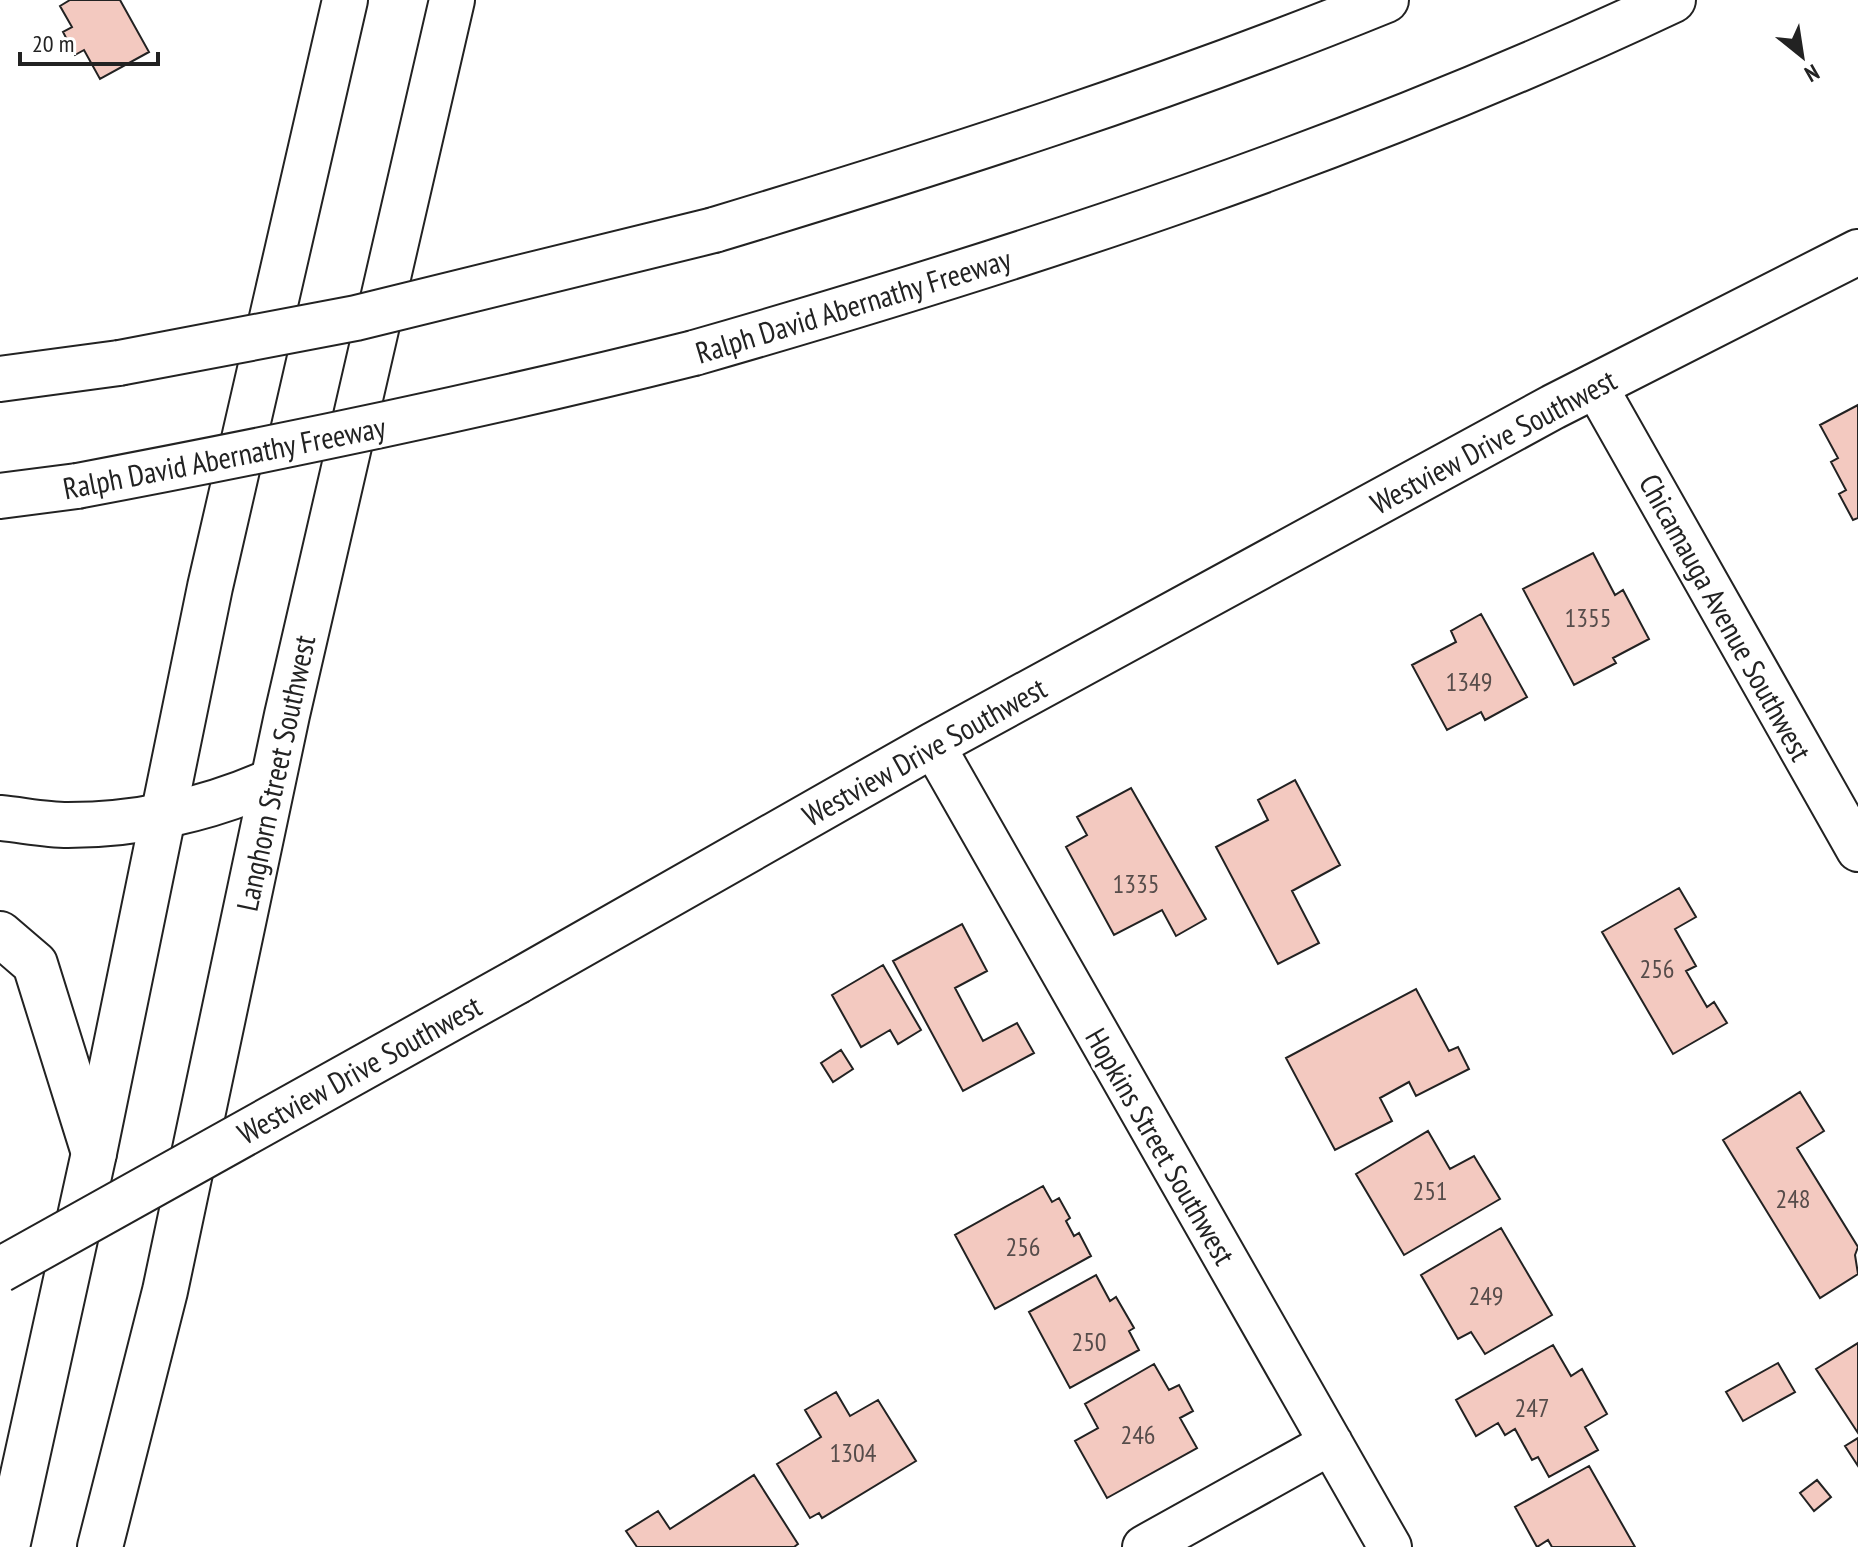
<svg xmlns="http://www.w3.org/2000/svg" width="1858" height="1547" viewBox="0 0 1858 1547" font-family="'PT Sans Narrow',sans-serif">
	<rect width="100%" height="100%" fill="#fff"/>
	<path fill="#f3c9c0" stroke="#222" stroke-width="2" d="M 70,0 L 120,0 L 149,52 L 100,79 L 84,50 L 75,55 L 63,32 L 72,27 L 60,6 Z
		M 1858,405 L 1858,518 L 1853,520 L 1839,494 L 1846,490 L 1831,462 L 1838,458 L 1820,425 Z
		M 1593,553 L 1615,595 L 1623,590 L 1649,639 L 1613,658 L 1616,663 L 1574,685 L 1523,589 Z
		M 1481,614 L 1527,697 L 1485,720 L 1481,712 L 1447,730 L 1412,665 L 1456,642 L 1451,631 Z
		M 1295,780 L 1340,865 L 1292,891 L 1319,943 L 1278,964 L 1216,847 L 1268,820 L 1258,800 Z
		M 1131,788 L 1206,919 L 1176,936 L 1162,910 L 1114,935 L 1066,847 L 1087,835 L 1077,817 Z
		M 1679,888 L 1696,917 L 1675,929 L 1696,966 L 1686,971 L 1707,1007 L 1714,1002 L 1727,1023 L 1673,1054 L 1602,932 Z
		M 962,924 L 987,971 L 955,988 L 983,1041 L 1017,1023 L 1034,1053 L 963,1091 L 893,961 Z
		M 883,965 L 921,1030 L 898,1044 L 890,1030 L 861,1047 L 832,995 Z
		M 1416,989 L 1449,1051 L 1458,1047 L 1469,1069 L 1416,1096 L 1409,1082 L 1380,1098 L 1392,1121 L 1335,1150 L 1286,1058 Z
		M 841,1050 L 853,1069 L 833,1082 L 821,1063 Z
		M 1800,1092 L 1824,1131 L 1797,1148 L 1858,1247 L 1855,1255 L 1858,1274 L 1820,1298 L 1723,1140 Z
		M 1428,1131 L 1450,1169 L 1474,1156 L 1500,1199 L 1404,1255 L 1356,1174 Z
		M 1043,1186 L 1052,1202 L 1059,1198 L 1070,1218 L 1066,1221 L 1074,1236 L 1079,1233 L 1091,1256 L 995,1309 L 955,1235 Z
		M 1501,1228 L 1552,1315 L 1485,1354 L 1471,1332 L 1458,1339 L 1421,1275 Z
		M 1096,1275 L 1110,1301 L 1116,1297 L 1134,1328 L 1129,1331 L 1139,1350 L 1070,1388 L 1029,1312 Z
		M 1858,1343 L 1858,1433 L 1816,1369 Z
		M 1553,1345 L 1571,1376 L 1582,1369 L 1607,1414 L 1585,1427 L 1598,1450 L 1549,1477 L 1538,1457 L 1532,1460 L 1515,1429 L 1505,1435 L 1498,1423 L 1476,1436 L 1456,1400 Z
		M 1778,1363 L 1795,1392 L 1743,1421 L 1726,1392 Z
		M 1154,1364 L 1169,1390 L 1179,1385 L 1193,1411 L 1180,1418 L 1197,1448 L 1107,1498 L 1075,1441 L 1098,1428 L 1085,1404 Z
		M 836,1392 L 850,1416 L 878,1400 L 916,1461 L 822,1518 L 819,1513 L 810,1518 L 777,1464 L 821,1437 L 805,1410 Z
		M 1858,1438 L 1858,1466 L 1845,1446 Z
		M 1589,1466 L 1635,1547 L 1552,1547 L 1548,1540 L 1537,1547 L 1515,1507 Z
		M 754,1475 L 798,1544 L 794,1547 L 637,1547 L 626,1531 L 658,1511 L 670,1529 Z
		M 1817,1480 L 1831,1497 L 1814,1511 L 1800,1493 Z"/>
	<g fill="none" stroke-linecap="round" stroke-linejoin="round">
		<g stroke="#222" stroke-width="46">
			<path id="street" d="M 1595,385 L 1858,850
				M 933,745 L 1390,1547
				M 1144,1547 L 1331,1443"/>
		</g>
		<g stroke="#222" stroke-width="48">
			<path id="secondary" d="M 518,981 L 933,745 L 1553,407 L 1858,252
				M 7,1547 L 94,1153 L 210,587 L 345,0
				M 100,1547 L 165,1291 L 287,715 L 452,0"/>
		</g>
		<g stroke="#222" stroke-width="48">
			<path id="highway" d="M 714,230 C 942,161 1165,90 1386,0
				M 694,353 C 1028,257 1358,149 1673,0
				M 0,379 L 119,363
				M 0,496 L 77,486
				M 0,818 C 22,820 45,825 68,825 C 138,825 209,809 272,781
				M 0,934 L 35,964 L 94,1153"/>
		</g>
		<use href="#street" stroke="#fff" stroke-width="42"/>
		<use href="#secondary" stroke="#fff" stroke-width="44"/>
		<use href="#highway" stroke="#fff" stroke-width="44"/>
		<g stroke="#222" stroke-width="48" stroke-linecap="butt">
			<path id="secondary-bridge" d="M 0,1270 L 518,981"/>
		</g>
		<g stroke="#222" stroke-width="48" stroke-linecap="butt">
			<path id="highway-bridge" d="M 119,363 L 356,318 L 714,230
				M 77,486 C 284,447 490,404 694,353"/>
		</g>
		<use href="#secondary-bridge" stroke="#fff" stroke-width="44"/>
		<use href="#highway-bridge" stroke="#fff" stroke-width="44"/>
	</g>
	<g text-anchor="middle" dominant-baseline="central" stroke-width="6" stroke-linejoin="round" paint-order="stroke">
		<g font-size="26" fill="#564c4a">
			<text x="1588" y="617">1355</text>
			<text x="1469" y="681">1349</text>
			<text x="1136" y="883">1335</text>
			<text x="1657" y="968">256</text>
			<text x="1430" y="1190">251</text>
			<text x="1793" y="1198">248</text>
			<text x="1023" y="1246">256</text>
			<text x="1486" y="1295">249</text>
			<text x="1089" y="1341">250</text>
			<text x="1532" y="1407">247</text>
			<text x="1138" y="1434">246</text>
			<text x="853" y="1452">1304</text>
		</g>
		<g font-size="30" fill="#222" stroke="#fff">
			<text transform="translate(853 305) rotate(-17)">Ralph David Abernathy Freeway</text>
			<text transform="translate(1493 441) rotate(-28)">Westview Drive Southwest</text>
			<text transform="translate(224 457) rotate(-11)">Ralph David Abernathy Freeway</text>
			<text transform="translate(1726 617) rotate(61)">Chicamauga Avenue Southwest</text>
			<text transform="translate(924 751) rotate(-29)">Westview Drive Southwest</text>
			<text transform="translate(275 773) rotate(-78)">Langhorn Street Southwest</text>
			<text transform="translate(359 1069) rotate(-29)">Westview Drive Southwest</text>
			<text transform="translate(1161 1146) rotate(60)">Hopkins Street Southwest</text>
		</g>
	</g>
	<g transform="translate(1802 56) rotate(150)" stroke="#ffffff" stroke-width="6" paint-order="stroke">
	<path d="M0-6L14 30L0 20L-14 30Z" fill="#222222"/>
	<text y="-12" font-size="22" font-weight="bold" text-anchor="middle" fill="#222222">N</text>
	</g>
	<path d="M20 52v12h138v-12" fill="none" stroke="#222222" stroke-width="4"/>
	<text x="32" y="52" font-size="24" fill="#222222" stroke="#ffffff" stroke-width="6" paint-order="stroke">20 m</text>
</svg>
